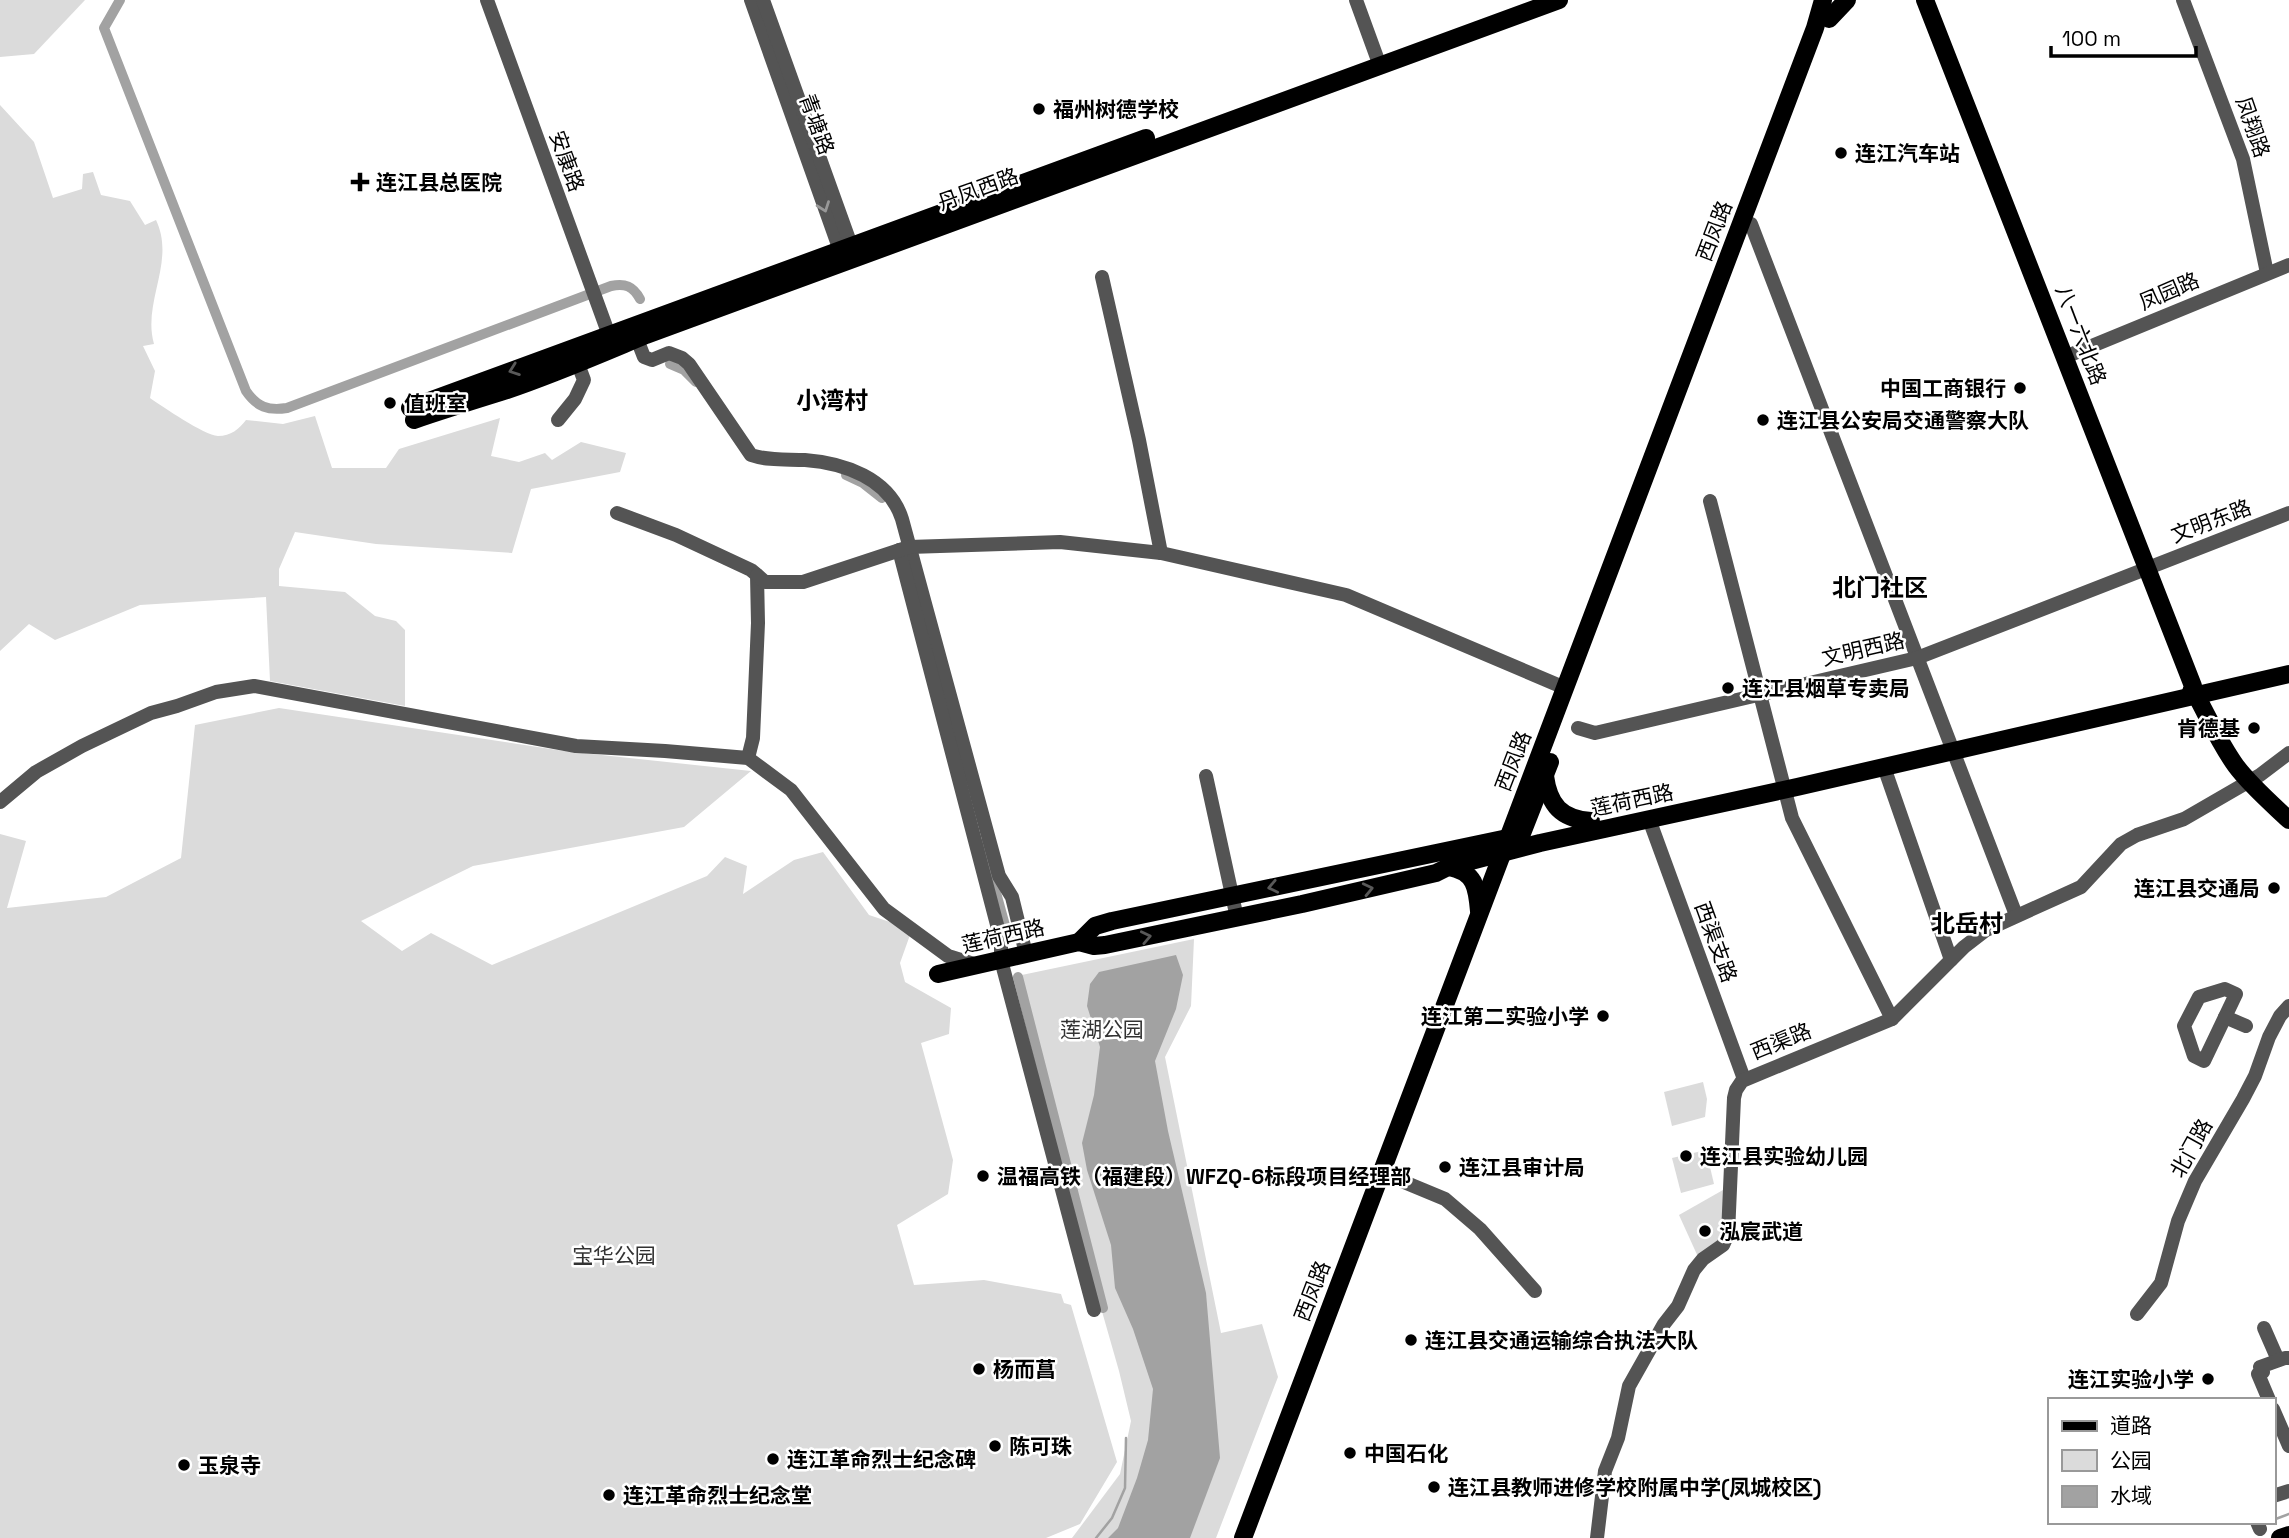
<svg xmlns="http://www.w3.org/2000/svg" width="2289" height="1538" viewBox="0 0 2289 1538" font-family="'Space Grotesk','Noto Sans SC',sans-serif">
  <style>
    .green { fill: #dbdbdb }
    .water { fill: #a2a2a2 }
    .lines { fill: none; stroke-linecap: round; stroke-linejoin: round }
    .stream { stroke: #a2a2a2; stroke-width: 2.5 }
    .canal { stroke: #a2a2a2; stroke-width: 10 }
    .minor { stroke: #545454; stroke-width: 14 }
    .major { stroke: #000; stroke-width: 18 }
    .oneway { stroke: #989898 }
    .oneway2 { stroke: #595959 }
    .poi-dot { fill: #000; stroke: #fff; stroke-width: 2.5 }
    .labels { text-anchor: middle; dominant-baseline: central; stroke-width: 5; stroke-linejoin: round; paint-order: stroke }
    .poi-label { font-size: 21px; font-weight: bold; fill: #000; stroke: #fff; text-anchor: start }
    .street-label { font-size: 21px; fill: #000; stroke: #fff }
    .park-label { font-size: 21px; fill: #323232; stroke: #fff }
    .quarter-label { font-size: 24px; font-weight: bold; fill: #000; stroke: #fff }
  </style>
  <rect width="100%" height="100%" fill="#fff"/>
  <g class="green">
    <polygon points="0,0 85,0 34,54 0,57"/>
    <path d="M0,105l34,37 19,56 29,-9 1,-15 10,-2 8,23 29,6 15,24 11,-5c20,42 -14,82 -2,124l-11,2 12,25 -5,27c13,9 54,37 68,38 13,0 21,-7 28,-16l37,4 32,-8 17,52h54l13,-19 101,-31 -9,38 28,6 26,-9 7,7 29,-18 45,11 -6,19 -89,17 -19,64 -136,-9 -81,-12 -16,37v17l66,6 30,24 21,5 9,9v76l-135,-25 -4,-84 -126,8 -85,35 -26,-16 -29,27z"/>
    <polygon points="279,708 564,751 751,771 684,827 473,866 361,921 402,951 431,933 492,965 707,876 725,857 747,866 743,894 794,860 823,852 869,915 896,924 910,935 900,963 905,982 951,1008 949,1034 921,1043 953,1160 948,1194 897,1225 914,1285 984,1280 1061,1294 1064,1303 1071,1305 1117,1462 1080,1524 1046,1538 0,1538 0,834 26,841 7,908 106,897 181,858 195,725"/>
    <polygon points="1194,939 1191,1006 1165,1057 1221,1333 1262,1324 1278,1377 1216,1538 1072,1538 1120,1474 1131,1421 1119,1371 1091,1273 1017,976"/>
    <polygon points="1703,1082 1707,1099 1705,1117 1672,1126 1664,1092"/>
    <polygon points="1706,1150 1714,1184 1681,1193 1672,1158"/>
    <polygon points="1723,1190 1724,1234 1699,1259 1679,1215"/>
  </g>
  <polygon class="water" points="1176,955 1183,975 1176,1009 1155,1061 1168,1131 1206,1293 1220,1458 1190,1538 1108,1538 1118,1528 1137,1478 1148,1440 1153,1389 1133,1329 1115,1288 1111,1245 1087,1170 1082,1143 1094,1095 1100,1047 1087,1006 1090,984 1099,972"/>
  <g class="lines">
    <g class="stream">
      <polyline points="2273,1520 2289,1514"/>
      <polyline points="1096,1538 1112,1518 1125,1488 1126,1438"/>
    </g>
    <g class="canal">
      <path d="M120,0l-16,28 142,363c11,16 22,20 41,17l324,-122c14,-3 22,0 29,13"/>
      <polyline points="670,364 684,370 696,382"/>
      <polyline points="846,475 863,483 882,498"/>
      <polyline points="983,845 1009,940"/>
      <polyline points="1018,977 1103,1308"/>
    </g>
    <g class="minor">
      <polyline points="487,0 609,335"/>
      <polyline points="751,0 843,259"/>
      <polyline points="763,0 855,256"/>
      <polyline points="1356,0 1380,66"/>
      <polyline points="2183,0 2243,159 2267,273"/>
      <polyline points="1751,224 2016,915"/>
      <polyline points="1102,277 1139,440 1161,553"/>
      <path d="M637,339l7,18 8,3 17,-7 13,5 7,6 62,91c17,6 37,4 54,5 39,3 84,18 97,59l97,357 13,21 14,57"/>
      <polyline points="2065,357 2289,265"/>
      <polyline points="558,420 575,399 584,380 578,364"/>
      <polyline points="1710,501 1792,818 1892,1019"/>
      <polyline points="617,513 676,535 751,570 757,575 758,623 753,738 748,758"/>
      <polyline points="899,550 1001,940 1001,960 1094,1310"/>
      <polyline points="757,575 765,582 803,582 909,547 1060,542 1161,553 1346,595 1565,688"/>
      <polyline points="1578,728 1595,733 1917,658 2289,513"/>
      <polyline points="1884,767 1951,960"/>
      <polyline points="1206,776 1237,918"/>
      <polyline points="0,802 36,772 82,746 151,713 177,706 216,692 254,686 576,746 665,751 748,758 791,790 884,909 948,956 977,965"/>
      <polyline points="1649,819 1744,1079"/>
      <polygon points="2225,989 2236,994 2204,1061 2194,1056 2184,1026 2199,997"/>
      <polyline points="2225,1017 2246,1026"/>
      <polyline points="1392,1177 1445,1199 1480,1229 1535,1291"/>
      <polyline points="2137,1314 2161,1283 2178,1221 2195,1181 2243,1099 2255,1076 2269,1037 2280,1016 2289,1006"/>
      <polyline points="2264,1328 2278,1360"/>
      <polyline points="2269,1400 2258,1374 2263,1372 2260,1367 2285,1358 2289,1358"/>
      <polyline points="2273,1409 2289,1446"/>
      <polyline points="2273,1496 2289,1491"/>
      <polyline points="2257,1522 2260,1529"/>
      <polyline points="1597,1538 1605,1471 1618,1438 1629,1386 1664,1324 1678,1306 1694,1270 1703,1259 1723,1245 1728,1234 1734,1098 1736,1090 1742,1081 1892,1019 1964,947 1986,930 2081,887 2121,844 2137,835 2184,819 2260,775 2289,753"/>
    </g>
    <g class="major">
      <path d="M1925,0l268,686 -2,6 5,3c13,24 24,49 40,71 15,20 35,37 53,54"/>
      <polyline points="1829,19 1847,0"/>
      <polyline points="410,408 1146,138"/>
      <path d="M414,420c29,-10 58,-19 87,-28 49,-16 97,-37 145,-57l913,-335"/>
      <path d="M1545,776c4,29 16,43 46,45"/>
      <polyline points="1519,841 1550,762"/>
      <path d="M1449,867c26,5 28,20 30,44"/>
      <polyline points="1079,942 1095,926 1112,921 1517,836"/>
      <polyline points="938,974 1079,942 1094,946 1105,945 1302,904 1436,873 1448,867 1540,843 1797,787 2289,674"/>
      <polyline points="1243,1538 1815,28 1823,0"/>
      <polyline points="2280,1538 2289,1535"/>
    </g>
  </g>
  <defs><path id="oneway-chevron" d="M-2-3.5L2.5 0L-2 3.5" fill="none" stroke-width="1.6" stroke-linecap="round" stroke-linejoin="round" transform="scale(1.75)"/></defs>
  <use class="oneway" href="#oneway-chevron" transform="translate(824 207) rotate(70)"/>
  <g class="oneway2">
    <use href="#oneway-chevron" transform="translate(514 370) rotate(160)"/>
    <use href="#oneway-chevron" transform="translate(1273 887) rotate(168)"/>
    <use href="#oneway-chevron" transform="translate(1368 889) rotate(-13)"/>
    <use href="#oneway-chevron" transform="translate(1146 937) rotate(-12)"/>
  </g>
  <g class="poi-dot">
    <circle cx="1039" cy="109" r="7"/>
    <circle cx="1841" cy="153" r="7"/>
    <path d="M356.5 171.5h7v7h7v7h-7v7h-7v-7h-7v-7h7z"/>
    <circle cx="2020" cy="388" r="7"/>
    <circle cx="390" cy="403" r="7"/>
    <circle cx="1763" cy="420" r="7"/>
    <circle cx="1728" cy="688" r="7"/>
    <circle cx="2254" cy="728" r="7"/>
    <circle cx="2274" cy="888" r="7"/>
    <circle cx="1603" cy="1016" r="7"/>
    <circle cx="1686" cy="1156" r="7"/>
    <circle cx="1445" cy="1167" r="7"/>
    <circle cx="983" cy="1176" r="7"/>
    <circle cx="1705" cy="1231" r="7"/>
    <circle cx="1411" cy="1340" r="7"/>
    <circle cx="979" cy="1369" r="7"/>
    <circle cx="2208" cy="1379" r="7"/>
    <circle cx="995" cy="1446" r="7"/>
    <circle cx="1350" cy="1453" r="7"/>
    <circle cx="773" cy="1459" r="7"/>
    <circle cx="184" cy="1465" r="7"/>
    <circle cx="1434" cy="1487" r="7"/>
    <circle cx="609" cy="1495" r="7"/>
  </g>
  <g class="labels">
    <g class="poi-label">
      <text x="1053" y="109">福州树德学校</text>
      <text x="1855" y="153">连江汽车站</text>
      <text x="376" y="182">连江县总医院</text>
      <text x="2006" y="388" text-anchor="end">中国工商银行</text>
      <text x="404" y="403">值班室</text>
      <text x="1777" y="420">连江县公安局交通警察大队</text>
      <text x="1742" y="688">连江县烟草专卖局</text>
      <text x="2240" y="728" text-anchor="end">肯德基</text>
      <text x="2260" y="888" text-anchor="end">连江县交通局</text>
      <text x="1589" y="1016" text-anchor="end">连江第二实验小学</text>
      <text x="1700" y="1156">连江县实验幼儿园</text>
      <text x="1459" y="1167">连江县审计局</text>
      <text x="997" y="1176">温福高铁（福建段）WFZQ-6标段项目经理部</text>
      <text x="1719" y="1231">泓宸武道</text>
      <text x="1425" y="1340">连江县交通运输综合执法大队</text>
      <text x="993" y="1369">杨而菖</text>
      <text x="2194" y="1379" text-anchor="end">连江实验小学</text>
      <text x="1009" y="1446">陈可珠</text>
      <text x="1364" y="1453">中国石化</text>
      <text x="787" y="1459">连江革命烈士纪念碑</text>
      <text x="198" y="1465">玉泉寺</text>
      <text x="1448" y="1487">连江县教师进修学校附属中学(凤城校区)</text>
      <text x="623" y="1495">连江革命烈士纪念堂</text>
    </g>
    <g class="street-label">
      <text transform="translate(817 124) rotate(70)">青塘路</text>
      <text transform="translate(2253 127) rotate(71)">凤翔路</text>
      <text transform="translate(567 161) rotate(70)">安康路</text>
      <text transform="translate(978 189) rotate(-20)">丹凤西路</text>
      <text transform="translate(1714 231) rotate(-69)">西凤路</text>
      <text transform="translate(2169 291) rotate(-23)">凤园路</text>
      <text transform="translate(2081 335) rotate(69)">八一六北路</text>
      <text transform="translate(2211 521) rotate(-21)">文明东路</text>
      <text transform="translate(1863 649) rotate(-13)">文明西路</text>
      <text transform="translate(1513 761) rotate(-69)">西凤路</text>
      <text transform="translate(1632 800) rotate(-12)">莲荷西路</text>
      <text transform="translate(1003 936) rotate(-13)">莲荷西路</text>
      <text transform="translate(1716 942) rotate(70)">西渠支路</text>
      <text transform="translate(1781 1041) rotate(-22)">西渠路</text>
      <text transform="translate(2191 1148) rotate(-61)">北门路</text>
      <text transform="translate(1312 1291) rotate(-69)">西凤路</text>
    </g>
    <g class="park-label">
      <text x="1102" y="1029">莲湖公园</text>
      <text x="614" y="1255">宝华公园</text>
    </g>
    <g class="quarter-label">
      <text x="832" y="400">小湾村</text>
      <text x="1880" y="587">北门社区</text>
      <text x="1967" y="923">北岳村</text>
    </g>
  </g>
  <rect x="2048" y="1398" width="228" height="126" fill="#ffffff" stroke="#999999" stroke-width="2"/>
  <rect x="2062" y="1421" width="35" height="10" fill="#000000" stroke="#999999" stroke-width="2"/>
  <text x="2110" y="1433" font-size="21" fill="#000000">道路</text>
  <rect x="2062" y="1450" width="35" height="21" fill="#dbdbdb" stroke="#999999" stroke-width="2"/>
  <text x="2110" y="1468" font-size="21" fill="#000000">公园</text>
  <rect x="2062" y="1486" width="35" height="21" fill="#a2a2a2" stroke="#999999" stroke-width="2"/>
  <text x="2110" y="1503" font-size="21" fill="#000000">水域</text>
  <path d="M2051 46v10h145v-10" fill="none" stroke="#000000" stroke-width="3.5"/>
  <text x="2062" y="46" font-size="21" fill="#000000" stroke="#ffffff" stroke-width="5" paint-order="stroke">100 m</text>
</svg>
